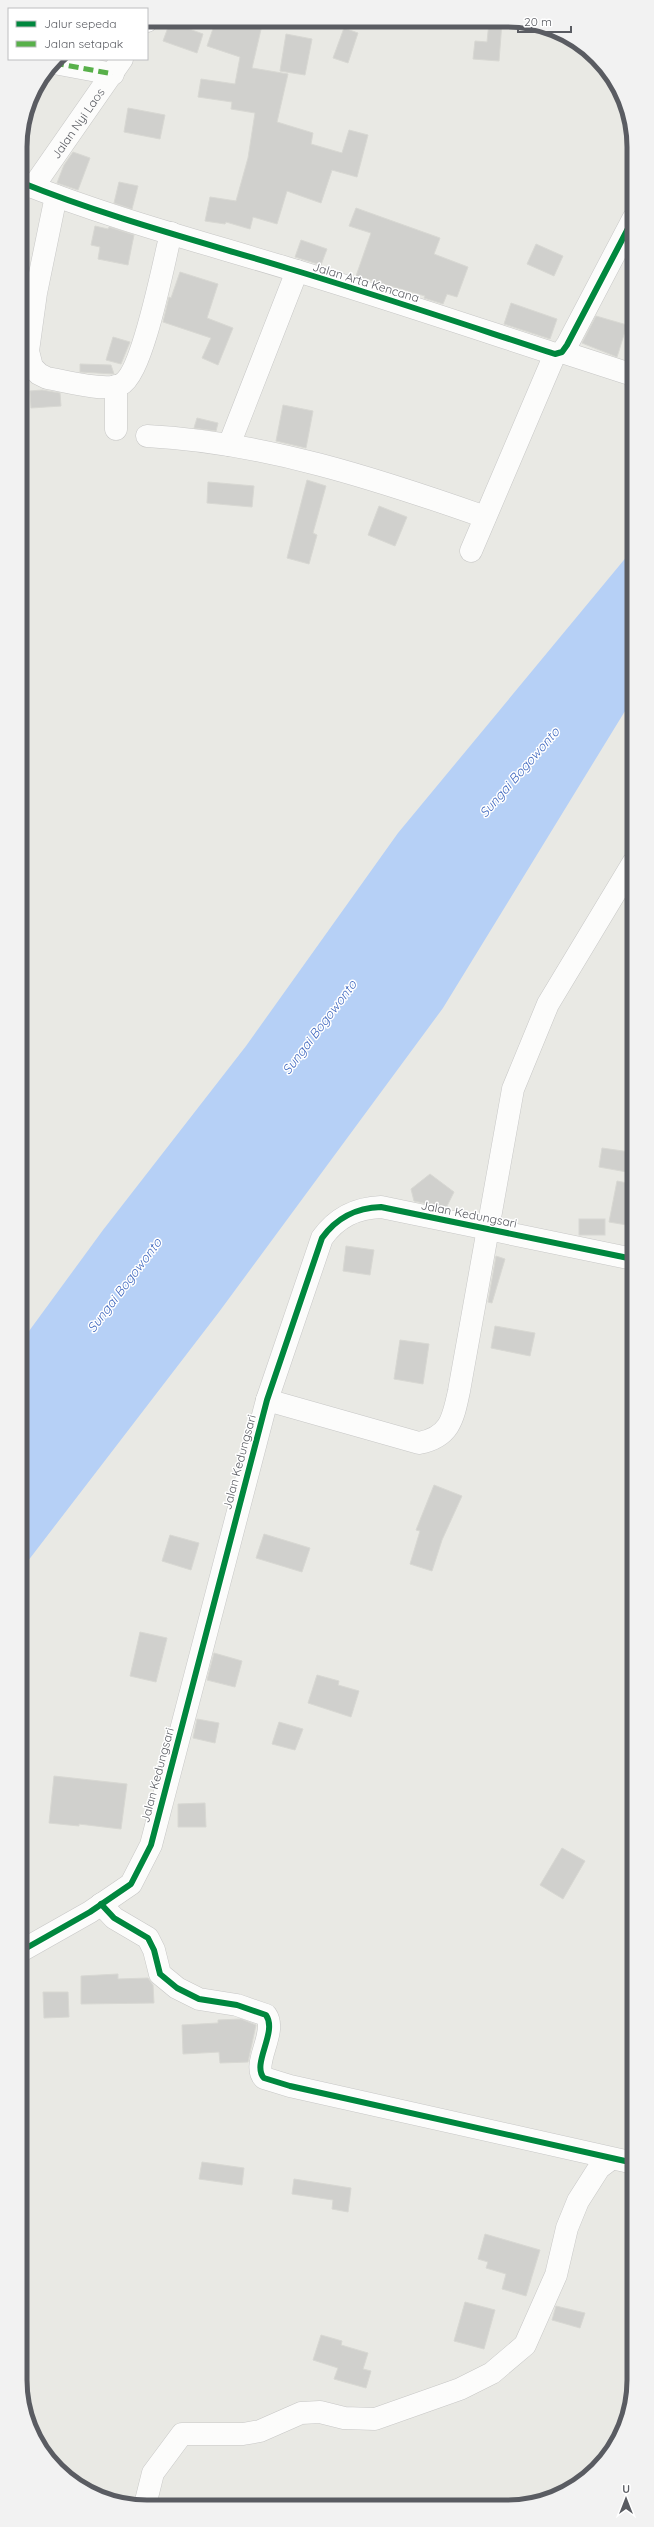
<svg xmlns="http://www.w3.org/2000/svg" width="654" height="2527" viewBox="0 0 654 2527" font-family="Quicksand,sans-serif">
  <style>
    .water { fill: #b6d0f6 }
    .building { fill: #d0d0cd; stroke: #d8d8d3 }
    .lines { fill: none; stroke-linecap: round; stroke-linejoin: round }
    .minor-casing { stroke: #c7c7c6; stroke-width: 23 }
    .minor { stroke: #fcfcfb; stroke-width: 22 }
    .quiet { stroke: #58b04a; stroke-width: 5; stroke-dasharray: 10 5; stroke-linecap: butt }
    .cycleway-casing { stroke: #fff; stroke-width: 8 }
    .cycleway { stroke: #00873e; stroke-width: 6 }
    .labels { text-anchor: middle; dominant-baseline: central; stroke-width: 3; stroke-linejoin: round; paint-order: stroke }
    .street-label { font-size: 12px; fill: #5a5c62; stroke: #fff }
    .water-label { font-size: 13px; font-style: italic; fill: #436bc0; stroke: #fff }
    .rim { fill: none; stroke: #5a5c62; stroke-width: 5 }
  </style>
  <rect width="100%" height="100%" fill="#e9e9e4"/>
  <polygon class="water" points="633,549 633,698 443,1008 219,1312 21,1570 21,1342 103,1230 246,1046 398,833"/>
  <g class="building">
    <polygon points="216,20 240,26 241,21 263,21 252,68 288,74 277,122 313,133 311,144 342,153 349,130 368,135 357,177 332,170 321,203 287,191 277,224 253,217 250,229 226,222 225,224 205,221 210,197 236,201 248,158 255,113 231,109 232,102 198,97 201,79 235,84 240,57 207,46"/>
    <polygon points="170,22 203,34 197,53 163,41"/>
    <polygon points="489,22 502,22 499,61 473,59 475,41 487,42"/>
    <polygon points="344,28 358,33 348,63 333,58"/>
    <polygon points="286,34 312,39 305,75 280,71"/>
    <polygon points="128,108 165,115 160,139 124,132"/>
    <polygon points="73,152 90,158 78,190 57,183 64,165"/>
    <polygon points="119,182 138,186 132,209 114,203"/>
    <polygon points="356,208 440,238 434,254 468,267 457,297 447,294 443,304 424,298 425,296 356,276 371,233 349,226"/>
    <polygon points="95,226 108,229 109,227 134,235 128,265 98,259 100,247 91,245"/>
    <polygon points="301,240 327,249 321,265 295,257"/>
    <polygon points="536,244 563,256 554,276 527,264"/>
    <polygon points="180,272 218,284 207,318 233,328 218,365 202,358 211,338 163,322 169,297 171,298"/>
    <polygon points="511,303 557,319 550,339 504,324"/>
    <polygon points="596,316 627,325 617,357 582,343"/>
    <polygon points="113,337 130,342 121,364 106,360"/>
    <polygon points="80,364 111,365 114,374 80,372"/>
    <polygon points="42,390 60,393 61,406 31,408 30,391"/>
    <polygon points="283,405 313,411 306,448 276,441"/>
    <polygon points="197,418 218,423 216,431 194,428"/>
    <polygon points="307,480 326,486 313,533 317,535 309,564 287,558"/>
    <polygon points="208,482 254,486 252,507 207,503"/>
    <polygon points="379,506 407,517 395,546 368,535"/>
    <polygon points="602,1148 630,1152 627,1172 599,1167"/>
    <polygon points="430,1174 454,1192 446,1208 414,1201 411,1189"/>
    <polygon points="617,1181 633,1184 633,1226 609,1222"/>
    <rect x="579" y="1219" width="26" height="16"/>
    <polygon points="346,1246 374,1250 370,1275 343,1271"/>
    <polygon points="496,1256 505,1259 492,1303 488,1302"/>
    <polygon points="495,1326 535,1333 530,1356 491,1348"/>
    <polygon points="400,1340 429,1344 423,1384 394,1379"/>
    <polygon points="434,1485 462,1496 442,1540 432,1571 410,1564 420,1531 416,1530"/>
    <polygon points="264,1534 310,1548 302,1572 256,1558"/>
    <polygon points="170,1535 199,1543 191,1570 162,1561"/>
    <polygon points="140,1632 167,1638 156,1682 130,1676"/>
    <polygon points="214,1653 242,1661 235,1687 207,1680"/>
    <polygon points="317,1675 339,1681 338,1685 359,1691 351,1717 308,1703"/>
    <polygon points="197,1719 219,1723 215,1743 193,1738"/>
    <polygon points="279,1722 303,1729 295,1750 272,1744"/>
    <polygon points="54,1776 127,1784 121,1829 79,1824 79,1826 49,1823"/>
    <polygon points="205,1803 206,1827 178,1827 178,1804"/>
    <polygon points="562,1848 585,1861 563,1899 540,1885"/>
    <polygon points="118,1974 118,1979 148,1978 153,1985 154,2003 81,2004 81,1976"/>
    <polygon points="43,1992 68,1992 69,2017 44,2018"/>
    <polygon points="241,2019 256,2025 248,2062 220,2063 219,2052 183,2054 182,2025 218,2023 218,2020"/>
    <polygon points="202,2162 244,2168 242,2185 199,2179"/>
    <polygon points="294,2179 351,2188 348,2212 332,2209 333,2200 292,2194"/>
    <polygon points="485,2234 540,2250 526,2296 502,2289 506,2274 486,2268 488,2262 478,2259"/>
    <polygon points="465,2302 495,2310 484,2349 454,2341"/>
    <polygon points="556,2306 585,2313 580,2328 552,2320"/>
    <polygon points="321,2335 342,2341 341,2345 368,2353 363,2369 371,2371 366,2388 334,2379 338,2368 313,2360"/>
  </g>
  <g class="lines">
    <defs>
      <g id="minor">
        <polyline points="147,21 148,20"/>
        <polyline points="54,63 113,74"/>
        <path d="M20,182c87,35 178,59 267,86 90,27 179,57 268,86l7,-2 5,-7 66,-126"/>
        <path id="s1" d="M33,187l89,-128"/>
        <path d="M56,196l-20,97 -8,58 4,16 7,7 8,4c18,3 57,14 73,7 23,-10 44,-125 51,-152"/>
        <polyline points="562,352 633,375"/>
        <polyline points="116,386 116,429"/>
        <path d="M147,436c116,6 230,43 338,81"/>
        <polyline points="229,445 297,271"/>
        <polyline points="471,551 555,354"/>
        <path d="M267,1400l152,43c31,-6 34,-24 40,-52l54,-302 35,-85 85,-141"/>
        <path d="M101,1904l13,14 34,20 6,12 6,24 17,14 22,11 38,6 29,10c12,17 -15,49 -2,63l26,8 344,77"/>
        <path d="M21,1951l69,-39 41,-28 20,-39 116,-445 55,-162c15,-21 34,-30 59,-31l252,52"/>
        <polyline points="145,2505 153,2473 182,2434 243,2434 260,2431 301,2413 320,2412 344,2418 375,2419 460,2389 492,2373 525,2345 556,2275 567,2228 578,2201 599,2168 611,2159"/>
      </g>
    </defs>
    <use href="#minor" class="minor-casing"/>
    <use href="#minor" class="minor"/>
    <polyline class="quiet" points="54,63 113,74"/>
    <defs>
      <g id="cycleway">
        <path d="M20,182c87,35 178,59 267,86 90,27 179,57 268,86l7,-2 5,-7 66,-126"/>
        <path d="M101,1904l13,14 34,20 6,12 6,24 17,14 22,11 38,6 29,10c12,17 -15,49 -2,63l26,8 344,77"/>
        <path d="M21,1951l69,-39 41,-28 20,-39 116,-445 55,-162c15,-21 34,-30 59,-31l252,52"/>
      </g>
    </defs>
    <use href="#cycleway" class="cycleway-casing"/>
    <use href="#cycleway" class="cycleway"/>
  </g>
  <g class="labels">
    <g class="street-label">
      <text stroke="none"><textPath href="#s1" startOffset="78">Jalan Nyi Laos</textPath></text>
      <text transform="translate(366 282) rotate(17)">Jalan Arta Kencana</text>
      <text transform="translate(469 1214) rotate(11)">Jalan Kedungsari</text>
      <text transform="translate(239 1462) rotate(-75)">Jalan Kedungsari</text>
      <text transform="translate(157 1775) rotate(-75)">Jalan Kedungsari</text>
    </g>
    <g class="water-label">
      <text transform="translate(519 772) rotate(-49)">Sungai Bogowonto</text>
      <text transform="translate(319 1027) rotate(-53)">Sungai Bogowonto</text>
      <text transform="translate(124 1285) rotate(-53)">Sungai Bogowonto</text>
    </g>
  </g>
  <path d="M0 0H654V2527H0ZM147 27H507A120 120 0 0 1 627 147V2380A120 120 0 0 1 507 2500H147A120 120 0 0 1 27 2380V147A120 120 0 0 1 147 27Z" fill="#f2f2f2" fill-rule="evenodd"/>
  <path class="rim" d="M147 27H507A120 120 0 0 1 627 147V2380A120 120 0 0 1 507 2500H147A120 120 0 0 1 27 2380V147A120 120 0 0 1 147 27Z"/>
  <rect x="8" y="8" width="140" height="52" fill="#ffffff" stroke="#bdbec0"/>
  <rect x="16" y="21" width="20" height="6" fill="#00873e" stroke="#bdbec0"/>
  <text x="44" y="28" font-size="12" fill="#5a5c62">Jalur sepeda</text>
  <rect x="16" y="41" width="20" height="6" fill="#58b04a" stroke="#bdbec0"/>
  <text x="44" y="48" font-size="12" fill="#5a5c62">Jalan setapak</text>
  <g transform="translate(626 2499)" stroke="#ffffff" stroke-width="3" paint-order="stroke">
  <path d="M0-3L7 15L0 10L-7 15Z" fill="#5a5c62"/>
  <text y="-6" font-size="11" font-weight="bold" text-anchor="middle" fill="#5a5c62">U</text>
  </g>
  <path d="M518 26v6h53v-6" fill="none" stroke="#5a5c62" stroke-width="2"/>
  <text x="524" y="26" font-size="12" fill="#5a5c62" stroke="#ffffff" stroke-width="3" paint-order="stroke">20 m</text>
</svg>
